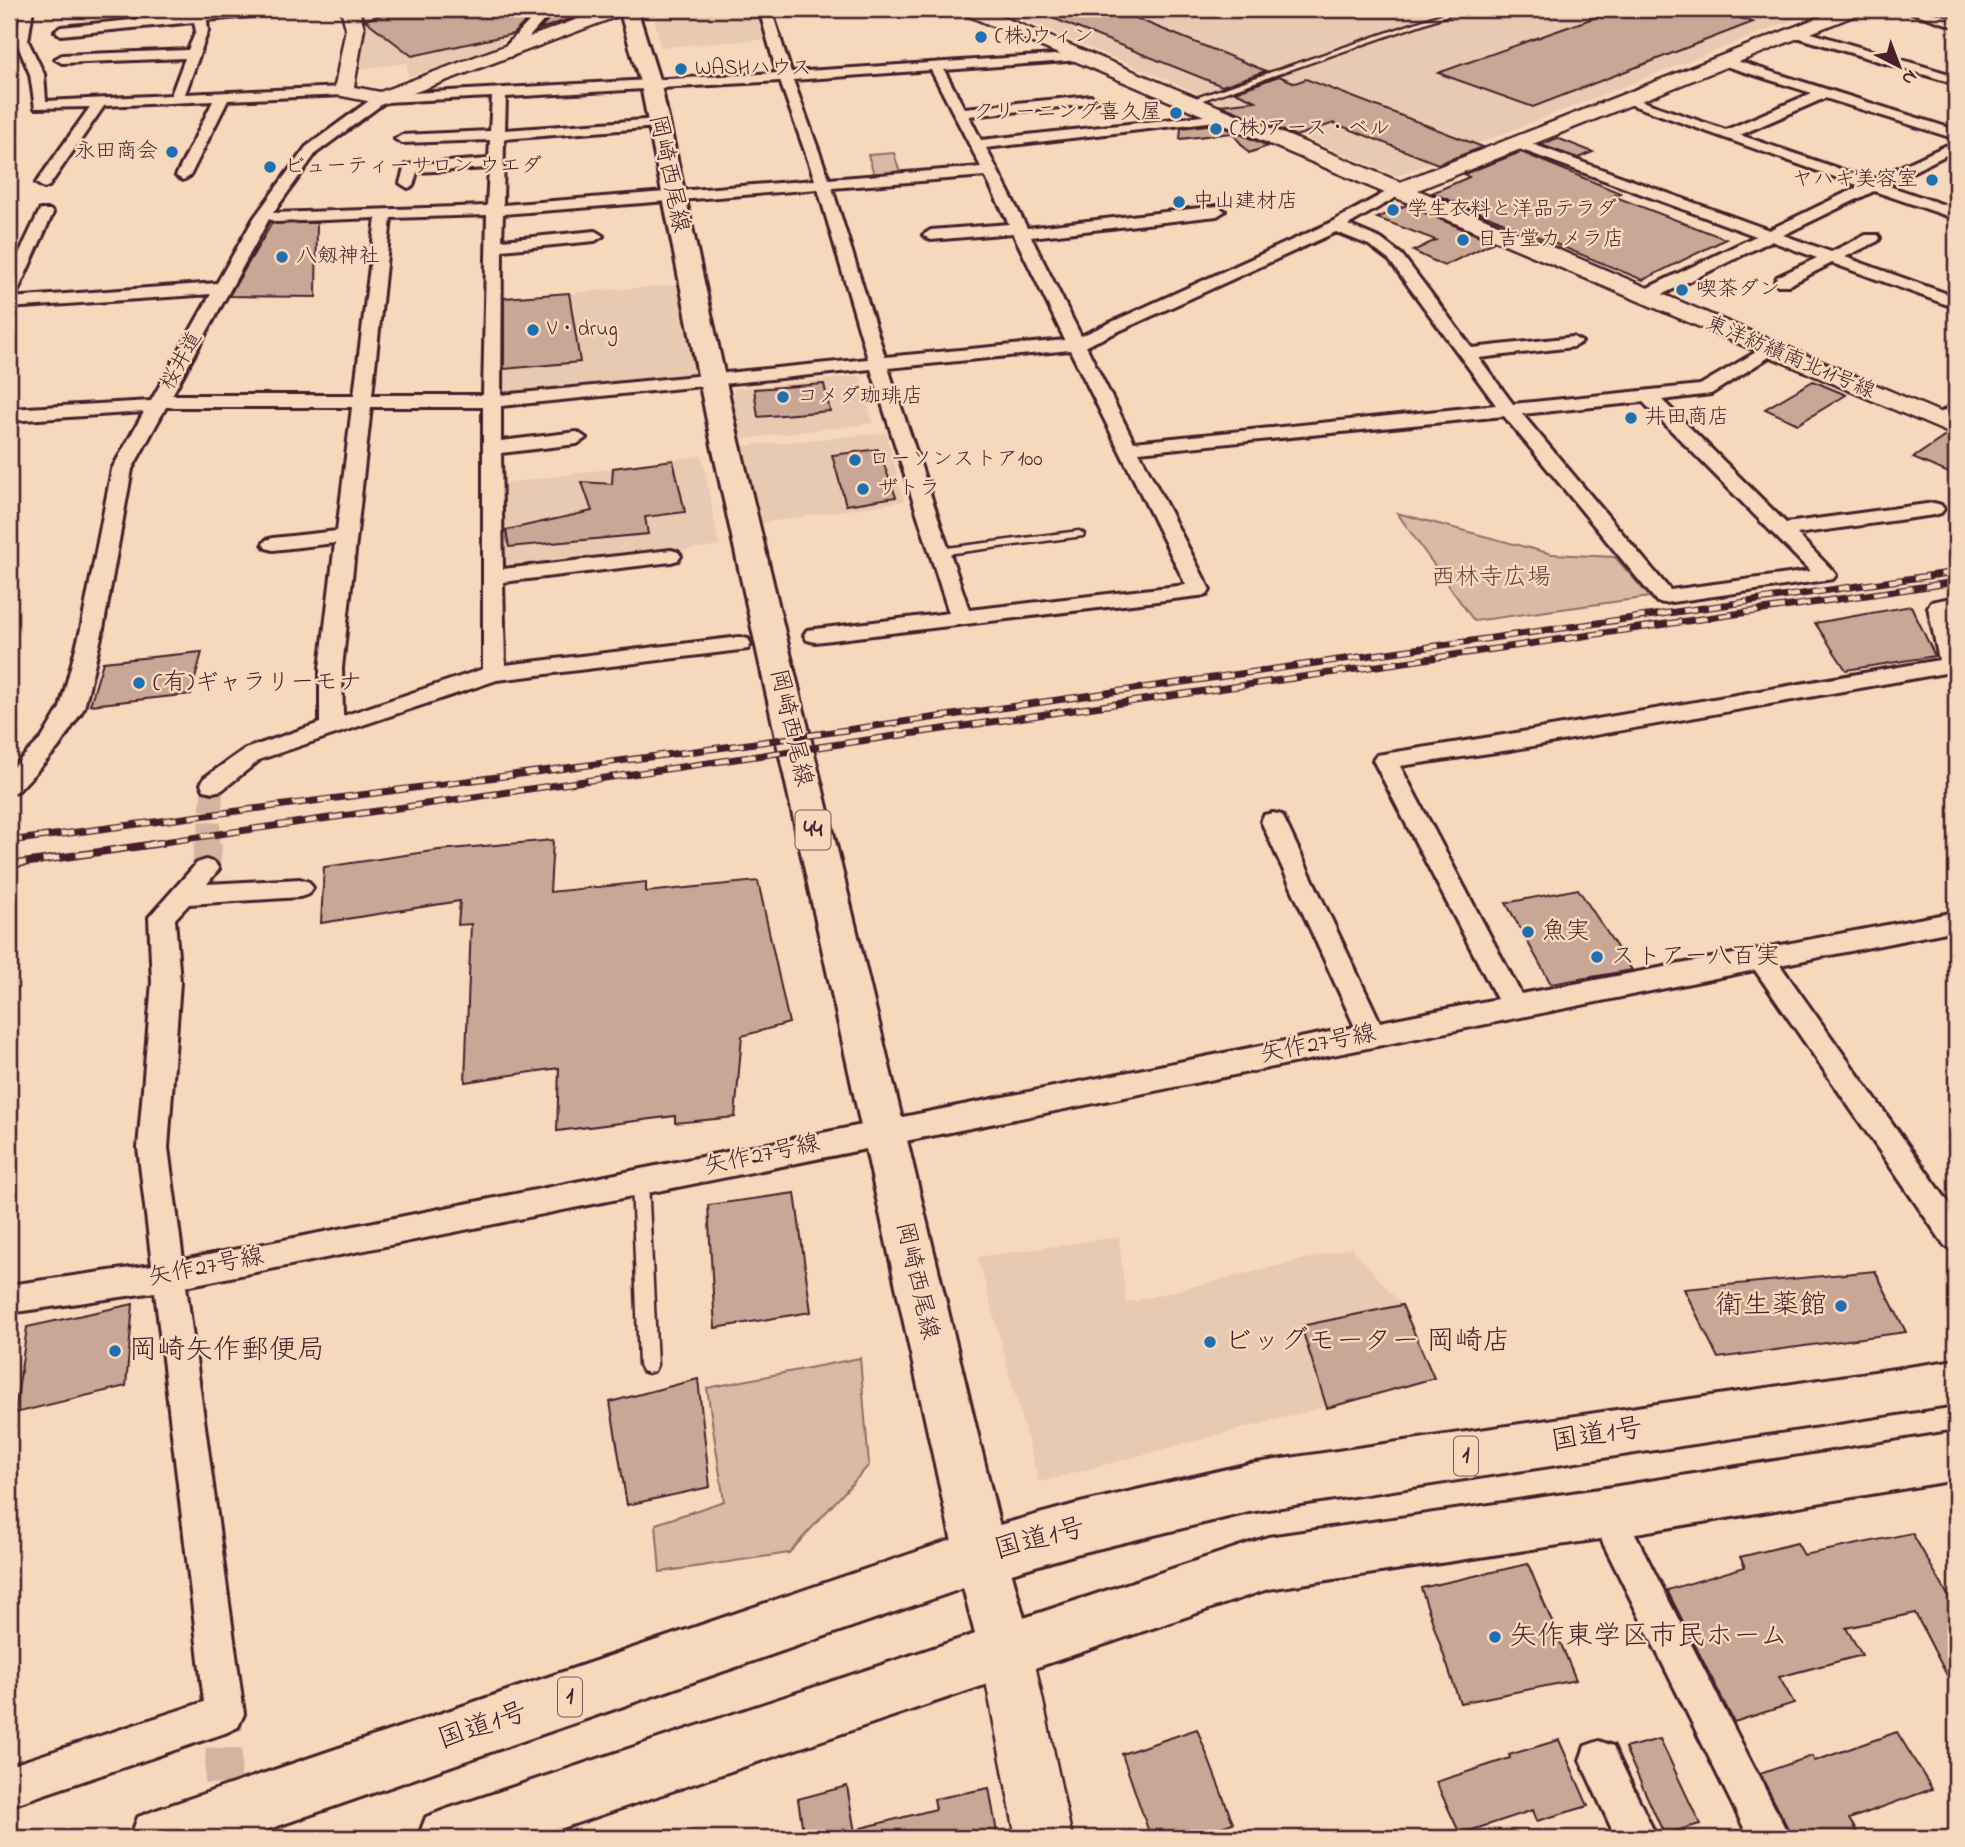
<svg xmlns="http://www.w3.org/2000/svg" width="1965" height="1847" viewBox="0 0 1965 1847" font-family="'Indie Flower','Klee One',sans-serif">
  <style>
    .built { fill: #e8c9b1 }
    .green { fill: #dabaa4; stroke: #926c68; stroke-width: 2 }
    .building { fill: #c9a796; stroke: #4a1f2b; stroke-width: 2 }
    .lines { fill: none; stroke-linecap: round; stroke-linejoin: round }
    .street-tunnel-far2 { stroke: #d4b39f; stroke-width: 22; stroke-dasharray: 22 11; stroke-linecap: butt }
    .street-tunnel-far1 { stroke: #d4b39f; stroke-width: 28; stroke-dasharray: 28 14; stroke-linecap: butt }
    .street-tunnel { stroke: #d4b39f; stroke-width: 36; stroke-dasharray: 36 18; stroke-linecap: butt }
    .lane-casing { stroke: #4a1f2b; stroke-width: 5 }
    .street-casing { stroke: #4a1f2b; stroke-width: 6 }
    .secondary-casing { stroke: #4a1f2b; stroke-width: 5 }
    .primary-casing { stroke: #4a1f2b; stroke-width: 6 }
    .highway-casing { stroke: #4a1f2b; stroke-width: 6 }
    .lane { fill: #f6d8bc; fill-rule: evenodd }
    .street { fill: #f6d8bc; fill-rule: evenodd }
    .secondary { fill: #f6d8bc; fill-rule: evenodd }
    .primary { fill: #f6d8bc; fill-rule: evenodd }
    .highway { fill: #f6d8bc; fill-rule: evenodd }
    .rail-far1-casing { stroke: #4a1f2b; stroke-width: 7 }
    .rail-casing { stroke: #4a1f2b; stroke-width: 8 }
    .rail-far1 { stroke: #f6d8bc; stroke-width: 4.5; stroke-dasharray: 13; stroke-linecap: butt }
    .rail { stroke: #f6d8bc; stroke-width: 5; stroke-dasharray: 17; stroke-linecap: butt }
    .poi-dot { fill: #1f6fb2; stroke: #f6d8bc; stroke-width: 2.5 }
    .labels { text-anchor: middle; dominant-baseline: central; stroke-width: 5; stroke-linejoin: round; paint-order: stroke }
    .far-poi-label { font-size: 21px; fill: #4a1f2b; stroke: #f6d8bc; text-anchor: start }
    .far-street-label { font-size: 21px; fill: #4a1f2b; stroke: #f6d8bc }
    .shield { fill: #f6d8bc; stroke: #7e5656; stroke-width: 2 }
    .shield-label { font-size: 23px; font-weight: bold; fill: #4a1f2b }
    .street-label { font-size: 24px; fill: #4a1f2b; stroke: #f6d8bc }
    .park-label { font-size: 24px; fill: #673e43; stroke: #f6d8bc }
    .poi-label { font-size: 24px; fill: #4a1f2b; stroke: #f6d8bc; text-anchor: start }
    .near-poi-label { font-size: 28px; fill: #4a1f2b; stroke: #f6d8bc; text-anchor: start }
    .near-street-label { font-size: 28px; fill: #4a1f2b; stroke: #f6d8bc }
  </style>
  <rect width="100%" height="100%" fill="#f6d8bc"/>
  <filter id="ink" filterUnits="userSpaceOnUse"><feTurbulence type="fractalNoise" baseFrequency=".0143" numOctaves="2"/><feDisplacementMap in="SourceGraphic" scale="14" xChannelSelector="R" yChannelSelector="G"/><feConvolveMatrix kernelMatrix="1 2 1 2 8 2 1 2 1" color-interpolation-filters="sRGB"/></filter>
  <g filter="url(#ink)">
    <g class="built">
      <polygon points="363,9 533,9 494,50 408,77 407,63 348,70"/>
      <polygon points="664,9 760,9 770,39 661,47 655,21"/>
      <polygon points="998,9 1821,9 1396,176"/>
      <polygon points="691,284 712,380 491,401 492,299"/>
      <polygon points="860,376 873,423 725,441 734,389"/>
      <polygon points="886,433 904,501 755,524 742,446"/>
      <polygon points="702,456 719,546 492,571 492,485"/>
      <polygon points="1119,1237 1126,1303 1351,1248 1402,1305 1434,1378 1039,1482 978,1257"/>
    </g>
    <g class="green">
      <polygon points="894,153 901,176 875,177 868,155"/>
      <polygon points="1397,513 1552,554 1615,557 1650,597 1474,621"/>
      <polygon points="860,1358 869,1465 789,1553 660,1572 656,1524 724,1501 707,1388"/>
    </g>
    <g class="building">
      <polygon points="400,9 538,9 513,34 412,56 365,20"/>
      <polygon points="557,9 574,9 575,17 540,29"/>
      <polygon points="1030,9 1113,9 1266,71 1222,86"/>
      <polygon points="1619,9 1712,9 1753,22 1533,107 1438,73"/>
      <polygon points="1279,76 1295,83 1306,79 1483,147 1438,164 1334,123 1296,136 1220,105 1256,101 1235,92"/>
      <polygon points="1216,124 1268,146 1249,153 1232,133 1180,139 1181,128"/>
      <polygon points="1557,138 1593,152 1578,158 1541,145"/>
      <polygon points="1521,152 1620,193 1613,196 1726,239 1643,280 1432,193 1469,177 1464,174"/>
      <polygon points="1406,205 1494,242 1444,266 1413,251 1436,240 1377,218"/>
      <polygon points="272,223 317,223 316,297 229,296"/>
      <polygon points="569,293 580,362 504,369 504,298"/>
      <polygon points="1813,381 1846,395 1798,424 1765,409"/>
      <polygon points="824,384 830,411 758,417 754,389"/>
      <polygon points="1947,435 1956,439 1956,476 1913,458"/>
      <polygon points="878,449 896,497 846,505 832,455"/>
      <polygon points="673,460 685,512 645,517 648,534 509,547 506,530 592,511 582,482 612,484 613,468"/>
      <polygon points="1911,606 1935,656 1846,670 1815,623"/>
      <polygon points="202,652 191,694 90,705 103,662"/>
      <polygon points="553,840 550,892 646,882 646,892 758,881 789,1023 742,1036 735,1117 675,1123 675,1116 557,1131 559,1068 465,1082 471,924 458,925 460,901 321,923 324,867 439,850"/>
      <polygon points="1578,889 1632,970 1551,984 1506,903"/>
      <polygon points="795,1193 811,1312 715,1328 708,1205"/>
      <polygon points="1875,1271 1906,1332 1718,1358 1684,1289"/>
      <polygon points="133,1304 126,1386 15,1413 27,1327"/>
      <polygon points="1402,1305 1434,1378 1327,1408 1301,1326"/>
      <polygon points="698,1379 710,1487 627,1505 610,1402"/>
      <polygon points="1912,1533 1956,1609 1956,1693 1915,1613 1846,1628 1862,1655 1779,1677 1794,1703 1734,1722 1667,1590 1745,1567 1740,1557 1797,1543 1804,1555"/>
      <polygon points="1528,1564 1576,1680 1460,1703 1421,1588"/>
      <polygon points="1197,1729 1233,1823 1188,1838 1151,1838 1122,1754"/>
      <polygon points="1897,1732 1932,1789 1849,1819 1857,1832 1838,1838 1793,1838 1760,1774 1812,1756 1815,1761"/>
      <polygon points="1660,1739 1700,1824 1664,1834 1625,1748"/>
      <polygon points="1559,1740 1588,1806 1537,1821 1533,1810 1460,1834 1436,1782 1510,1758 1509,1755"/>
      <polygon points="847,1786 856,1838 804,1838 798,1799"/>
      <polygon points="989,1788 998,1838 862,1838 861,1828 936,1809 934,1799"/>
    </g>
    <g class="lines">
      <polyline class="street-tunnel-far2" points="208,844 213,784"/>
      <polyline class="street-tunnel-far1" points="206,869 208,843"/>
      <polyline class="street-tunnel" points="221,1838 225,1714"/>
      <defs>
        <g id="lane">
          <polygon points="1456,9 1465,9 1194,103 1187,101"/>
          <polygon points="1079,531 1084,534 1083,536 939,555 933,552 939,549"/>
          <polygon points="640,1174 646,1176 648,1181 657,1365 654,1371 648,1373 642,1371 639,1365 632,1181 634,1176"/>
        </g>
        <g id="street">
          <polygon points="21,9 33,9 28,41 44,74 46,101 171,95 185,58 62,63 55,59 62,55 188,50 196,31 194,22 61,35 55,31 61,27 193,14 193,9 205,9 206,13 247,9 288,9 282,13 207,20 208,31 185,94 344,87 351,91 344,95 228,100 190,176 183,180 176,176 213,101 104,106 49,186 44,188 36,183 90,107 35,108 30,74 16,41"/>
          <polygon points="541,9 554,9 512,56 502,56 502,50"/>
          <path d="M759,9h12l20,63 295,-19 2,3 -7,4 -137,10 20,38 127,-12 7,4 -7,4 -122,12 12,24 249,-27 2,3 -7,4 -239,28 41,80 190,-22 8,5 -8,5 -186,21 50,99 249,-113 67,-37 8,5 -3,3 -54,31 33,14 21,16 70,93 101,-11 9,5 -9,5 -94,11 34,46 187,-19 68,-40 6,1 3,4 -3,4 -63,40 -49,6 124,123 148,-20 7,2 3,4 -3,4 -7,2 -137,19 36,37 3,4 -3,4 -168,24 -8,-1 -153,-186 -365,36 71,138 -3,5 -392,47 -8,-2 -3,-5 3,-5 142,-17 -78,-244 -370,37v35l76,-9 9,6 -9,6 -76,9 2,116 168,-19 7,2 3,4 -3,4 -7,2 -168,20 2,83 235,-28 8,2 3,5 -3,5 -251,31 -236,79 -39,31 -9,2 -9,-2 -3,-6 3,-6 41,-29 75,-26v-55l15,-125 -62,7 -7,-2 -3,-4 3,-4 7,-2 64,-7 15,-124h-186l-34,62 -29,160 -19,79 -26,40 -40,43 -9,2v-22l33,-33 18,-30 21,-79 31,-160 32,-57 -135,9v-12l142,-8 60,-107 -202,14v-33l31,-65h10l3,3 -36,80 -7,5 207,-15 37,-65 52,-71 71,-52 400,-22zM931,70l50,97 -152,12 -36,-99zM780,81l35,99 -312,25 1,-66 154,-12 7,-4 -7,-4 -153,11 1,-33zM492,97l-2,34 -88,4 -7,4 7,4 88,-3 -1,19 -84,6 -5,18 8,5 5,-2 4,-14 72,-4 -2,38 -214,7 43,-60 69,-51zM985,176l24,48 -78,6 -8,5 8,5 82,-7 52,107 -180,17 -53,-169zM818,189l50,170 -367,36 1,-145 93,-9 8,-5 -8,-5 -93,9 1,-26zM487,215l-4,180h-111l19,-177zM376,218l-22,177h-182l97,-176 7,3zM1336,232l33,13 21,16 106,144 -362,37 -48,-96zM1070,350l116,235 -217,25 -81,-242zM1643,402l167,169 -140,19 -148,-176zM371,407h112v262l-140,47 -1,-48z"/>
          <polygon points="1901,9 1920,9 1956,19 1956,27"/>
          <polygon points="1795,28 1956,76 1956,84 1790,35 1789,32"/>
          <polygon points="1724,57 1956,130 1956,139 1825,98 1740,135 1872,180 1956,141 1956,150 1886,185 1956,209 1956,219 1874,191 1783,235 1831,252 1866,235 1878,235 1880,238 1878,241 1845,257 1956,297 1956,308 1832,263 1789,285 1777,285 1775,281 1777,277 1817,258 1771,241 1651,300 1639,300 1637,296 1639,292 1756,236 1511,146 1509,143 1516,139 1521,140 1769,230 1860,186 1618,100 1620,97 1630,97 1726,130 1812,93 1719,64 1717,61"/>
          <polygon points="1956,403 1956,417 1945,424 1931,424 1929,420"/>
          <polygon points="1956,597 1956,609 1951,611 1956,637 1956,671 1510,750 1400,766 1521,994 1956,912 1956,930 1780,965 1956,1213 1956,1250 1945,1246 1755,970 186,1286 244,1714 238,1727 225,1733 9,1806 9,1766 204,1702 155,1292 9,1313 9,1285 152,1265 138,1148 152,982 149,917 197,863 206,860 215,863 219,869 207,884 300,879 309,882 313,888 309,894 300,897 189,904 175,919 180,982 168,1148 183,1260 1355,1027 1261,821 1264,815 1273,813 1282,815 1285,821 1380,1022 1497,999 1373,760 1377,755 1510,734 1939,660 1928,607 1931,602"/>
          <polygon points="1606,1496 1618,1501 1790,1838 1749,1838 1588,1513 1594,1501"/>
          <polygon points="1599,1741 1613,1746 1657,1838 1616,1838 1580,1760 1585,1746"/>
        </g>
        <g id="secondary">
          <polygon points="341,9 359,9 364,28 354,87 380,92 605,9 629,9 626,13 389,102 382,104 337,95 334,91 346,28"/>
          <polygon points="959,9 983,9 1400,182 1840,9 1864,9 1861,13 1418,190 1956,419 1956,436 962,13"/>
          <polygon points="1006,1624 1024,1632 1032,1650 1072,1838 1016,1838 980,1650 988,1632"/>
        </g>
        <polygon id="primary" points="619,9 637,9 661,86 739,441 1007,1556 1033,1650 1025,1669 1006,1677 987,1669 979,1650 955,1556 711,441 641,86"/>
        <g id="highway">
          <polygon points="1956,1360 1956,1404 1249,1512 1076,1554 981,1582 243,1838 130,1838 138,1817 159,1809 981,1530 1076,1504 1249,1464"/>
          <polygon points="1956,1432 1956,1480 1606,1538 1268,1589 533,1838 418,1838 426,1817 447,1809 1268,1537 1606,1488"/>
        </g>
      </defs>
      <use href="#lane" class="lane-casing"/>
      <use href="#street" class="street-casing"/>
      <use href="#secondary" class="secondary-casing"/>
      <use href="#primary" class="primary-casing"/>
      <use href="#highway" class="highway-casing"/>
      <use href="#lane" class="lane"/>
      <use href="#street" class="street"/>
      <use href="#secondary" class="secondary"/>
      <use href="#primary" class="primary"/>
      <use href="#highway" class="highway"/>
      <defs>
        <g id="rail-far1">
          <polyline points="9,841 741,745 1956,572"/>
          <polyline points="150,844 1956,582"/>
        </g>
        <polyline id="rail" points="9,865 162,843"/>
      </defs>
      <use href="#rail-far1" class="rail-far1-casing"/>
      <use href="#rail" class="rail-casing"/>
      <use href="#rail-far1" class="rail-far1"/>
      <use href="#rail" class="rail"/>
    </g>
  </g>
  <g class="poi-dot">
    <circle cx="981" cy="37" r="7"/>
    <circle cx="681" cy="69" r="7"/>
    <circle cx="1176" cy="113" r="7"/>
    <circle cx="1216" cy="129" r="7"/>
    <circle cx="172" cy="152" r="7"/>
    <circle cx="270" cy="167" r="7"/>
    <circle cx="1932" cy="180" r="7"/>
    <circle cx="1179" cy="202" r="7"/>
    <circle cx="1393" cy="210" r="7"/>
    <circle cx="1463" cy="240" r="7"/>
    <circle cx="282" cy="257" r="7"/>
    <circle cx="1682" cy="290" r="7"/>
    <circle cx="533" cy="330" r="7"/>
    <circle cx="783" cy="397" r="7"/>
    <circle cx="1631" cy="418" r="7"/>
    <circle cx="855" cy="460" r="7"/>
    <circle cx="863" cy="489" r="7"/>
    <circle cx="139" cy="683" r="7"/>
    <circle cx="1528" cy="932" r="7"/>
    <circle cx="1597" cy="957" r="7"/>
    <circle cx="1841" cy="1306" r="7"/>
    <circle cx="1210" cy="1342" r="7"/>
    <circle cx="115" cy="1351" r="7"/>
    <circle cx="1495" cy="1637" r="7"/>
  </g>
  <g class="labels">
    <g class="far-poi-label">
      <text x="995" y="37">(株)ウィン</text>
      <text x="695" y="69">WASHハウス</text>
      <text x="1162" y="113" text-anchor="end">クリーニング喜久屋</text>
      <text x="1230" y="129">(株)アース・ベル</text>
      <text x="158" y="152" text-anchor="end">永田商会</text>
      <text x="284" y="167">ビューティーサロン ウエダ</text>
      <text x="1918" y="180" text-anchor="end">ヤハギ美容室</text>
      <text x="1193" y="202">中山建材店</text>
      <text x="1407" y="210">学生衣料と洋品テラダ</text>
      <text x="1477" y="240">日吉堂カメラ店</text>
      <text x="296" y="257">八剱神社</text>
      <text x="1696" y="290">喫茶ダン</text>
      <text x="547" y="330">V・drug</text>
      <text x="797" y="397">コメダ珈琲店</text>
      <text x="1645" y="418">井田商店</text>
      <text x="869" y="460">ローソンストア100</text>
      <text x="877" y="489">ザトラ</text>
    </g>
    <g class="far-street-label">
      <text transform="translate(1790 358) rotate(23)">東洋紡績南北11号線</text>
      <text transform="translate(182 361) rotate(-61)">桜井道</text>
    </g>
    <g class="shield">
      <rect x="795.5" y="810.5" width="35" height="39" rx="5"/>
      <rect x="1454" y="1436.5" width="24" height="39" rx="5"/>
      <rect x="558" y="1677.5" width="24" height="39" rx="5"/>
    </g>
    <g class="shield-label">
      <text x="813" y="830">44</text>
      <text x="1466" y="1456">1</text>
      <text x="570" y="1697">1</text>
    </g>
    <g class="street-label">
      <text transform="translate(668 174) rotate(78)">岡崎西尾線</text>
      <text transform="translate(790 728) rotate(77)">岡崎西尾線</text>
      <text transform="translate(1318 1045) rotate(-11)">矢作27号線</text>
      <text transform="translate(762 1156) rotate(-12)">矢作27号線</text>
      <text transform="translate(206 1268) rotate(-11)">矢作27号線</text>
      <text transform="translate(916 1281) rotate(77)">岡崎西尾線</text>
    </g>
    <g class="park-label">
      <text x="1491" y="578">西林寺広場</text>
    </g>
    <g class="poi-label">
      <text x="153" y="683">(有)ギャラリーモナ</text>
      <text x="1542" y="932">魚実</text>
      <text x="1611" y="957">ストアー八百実</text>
    </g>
    <g class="near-poi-label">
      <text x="1827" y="1306" text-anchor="end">衛生薬館</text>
      <text x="1224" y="1342">ビッグモーター 岡崎店</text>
      <text x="129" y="1351">岡崎矢作郵便局</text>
      <text x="1509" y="1637">矢作東学区市民ホーム</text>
    </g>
    <g class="near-street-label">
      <text transform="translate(1597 1436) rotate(-9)">国道1号</text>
      <text transform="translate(1040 1540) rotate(-15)">国道1号</text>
      <text transform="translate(483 1727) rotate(-19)">国道1号</text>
    </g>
  </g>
  <rect width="1965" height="1847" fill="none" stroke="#f6d8bc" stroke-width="35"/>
  <rect x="18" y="18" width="1930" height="1812" fill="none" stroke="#4a1f2b" stroke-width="2.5" filter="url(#ink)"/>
  <g transform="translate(1899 66) rotate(138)" stroke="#f6d8bc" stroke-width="5" paint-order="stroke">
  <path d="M0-5L12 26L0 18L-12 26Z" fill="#4a1f2b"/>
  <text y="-10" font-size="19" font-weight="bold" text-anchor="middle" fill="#4a1f2b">N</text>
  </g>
</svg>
